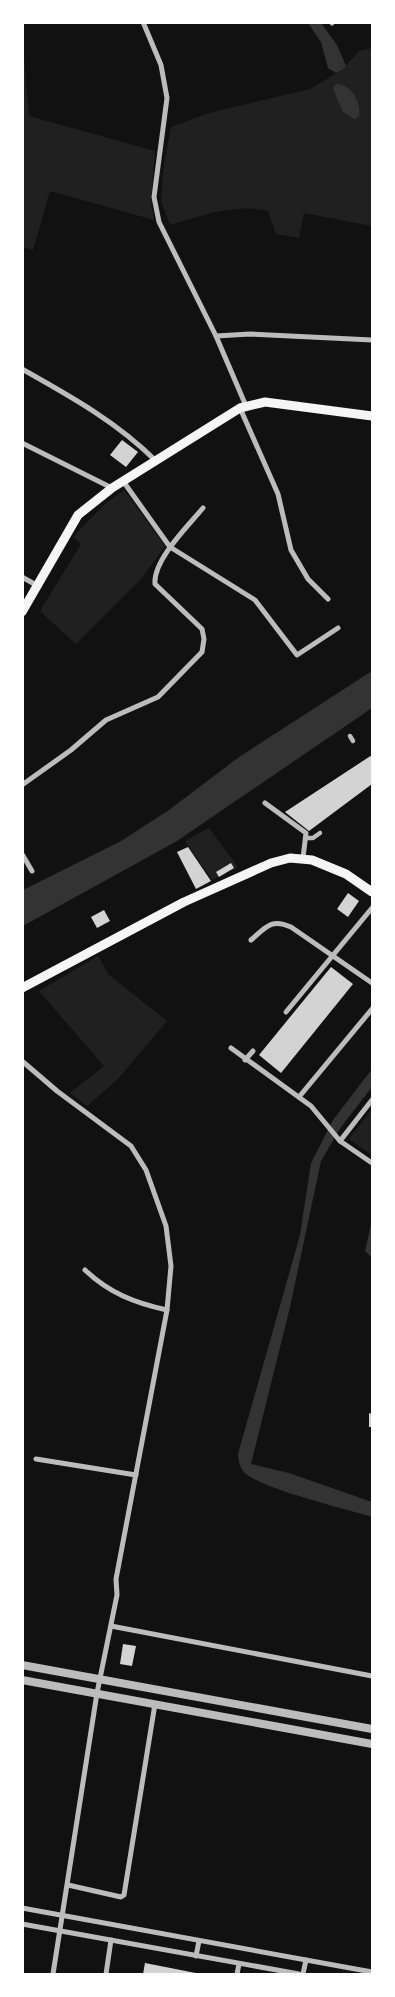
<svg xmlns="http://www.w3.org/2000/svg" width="395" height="1997" viewBox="0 0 395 1997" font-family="Overpass,sans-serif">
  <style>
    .green { fill: #202020 }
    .water { fill: #333 }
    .building { fill: #d3d3d3 }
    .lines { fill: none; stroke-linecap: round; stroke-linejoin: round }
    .pedestrian { stroke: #bcbcbc; stroke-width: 4.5 }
    .minor { stroke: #bcbcbc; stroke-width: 5 }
    .tertiary { stroke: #bcbcbc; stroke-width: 8 }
    .secondary { stroke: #f5f5f5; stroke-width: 9 }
  </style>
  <rect width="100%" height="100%" fill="#111"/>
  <g class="green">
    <polygon points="23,44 29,116 155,151 151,203 154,220 50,191 33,250 23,247"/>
    <path d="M372,48v178l-68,-13 -5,25 -23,-4 -8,-23c-34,-8 -66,5 -98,14l-9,-24 3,-37 7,-37 38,-14 101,-24 32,-19 17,-19z"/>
    <polygon points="124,490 165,546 142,578 76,644 40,611 81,544 73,537 105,504"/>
    <polygon points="209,828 238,867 212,880 185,841"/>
    <polygon points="98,956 109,975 167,1021 117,1080 87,1106 70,1093 104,1066 39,991"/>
    <polygon points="372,1109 372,1155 349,1139"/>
  </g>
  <g class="water">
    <polygon points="308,23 321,23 337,45 346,66 342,70 336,73 328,68 321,42"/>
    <path d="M336,84c15,0 26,19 23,33l-5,2 -11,-7 -10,-23z"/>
    <polygon points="372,671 372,708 177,841 23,926 23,890 121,841 169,810 239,757"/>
    <path d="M372,1069v18l-31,40 -20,34 -31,146 -39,157 38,9 83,29v15c-25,-8 -112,-28 -128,-45 -5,-6 -5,-10 -6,-18l62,-219 11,-72 22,-43z"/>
    <polygon points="372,1220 372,1258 365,1251"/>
  </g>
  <g class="building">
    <polygon points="122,440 138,452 126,467 110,455"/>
    <polygon points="372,755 372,784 309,831 285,812"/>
    <polygon points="188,847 211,881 196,889 177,852"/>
    <polygon points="231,863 234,868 219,877 216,872"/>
    <polygon points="348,893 359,901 348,917 337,909"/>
    <polygon points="104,910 110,921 97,928 91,917"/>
    <polygon points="331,967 353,984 281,1073 259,1055"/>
    <polygon points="369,1413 372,1414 372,1427 369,1427"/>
    <polygon points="123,1644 136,1646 132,1666 120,1664"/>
    <polygon points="145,1963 201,1974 143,1974"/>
  </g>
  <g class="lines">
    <g class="pedestrian">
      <polyline points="350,736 353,741"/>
      <polyline points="305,838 313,838 320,833"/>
    </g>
    <g class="minor">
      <polyline points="143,22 161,65 167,98 154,197 159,222 216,336 246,406"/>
      <polyline points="331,22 332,23"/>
      <polyline points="216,336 250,334 372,340"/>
      <path d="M22,369c48,27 95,53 134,92"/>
      <polyline points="240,408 278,494 291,550 308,579 328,599"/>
      <polyline points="22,443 112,488"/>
      <polyline points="123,481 170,547 255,600 297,655 338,628"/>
      <polyline points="22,577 38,586"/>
      <path d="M22,785l49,-35 35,-30 52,-23 44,-45 2,-13 -2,-10 -47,-45c-2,-24 33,-58 48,-76"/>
      <polyline points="265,803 306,833 303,858"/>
      <polyline points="22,854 32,871"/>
      <path d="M251,940c15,-13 20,-22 40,-13l81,56"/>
      <polyline points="286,1012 372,908"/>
      <polyline points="231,1048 311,1106 340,1141 372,1163"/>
      <polyline points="245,1060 253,1051"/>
      <polyline points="22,1061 57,1091 131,1146 146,1170 166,1226 171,1266 167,1310 116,1579 117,1595 97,1693 53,1974"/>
      <polyline points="299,1097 372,1009"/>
      <polyline points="340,1141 372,1100"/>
      <path d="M85,1270c24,23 50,33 82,40"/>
      <polyline points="36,1459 136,1475"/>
      <polyline points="111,1626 372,1676"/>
      <polyline points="68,1885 121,1897 124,1895 155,1704"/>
      <polyline points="22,1908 372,1972"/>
      <polyline points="22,1924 299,1974"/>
      <polyline points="196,1956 199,1941"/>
      <polyline points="106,1974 111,1940"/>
      <polyline points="237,1974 239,1964"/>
      <polyline points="303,1974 306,1960"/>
    </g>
    <g class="tertiary">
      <polyline points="22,1665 372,1729"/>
      <polyline points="22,1680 372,1744"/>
    </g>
    <g class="secondary">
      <polyline points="22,612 78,515 112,488 240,408 265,402 372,416"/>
      <polyline points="22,988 184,902 271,863 290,858 312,860 346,874 372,892"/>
    </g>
  </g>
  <rect width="395" height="1997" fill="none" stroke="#ffffff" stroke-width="48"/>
</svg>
